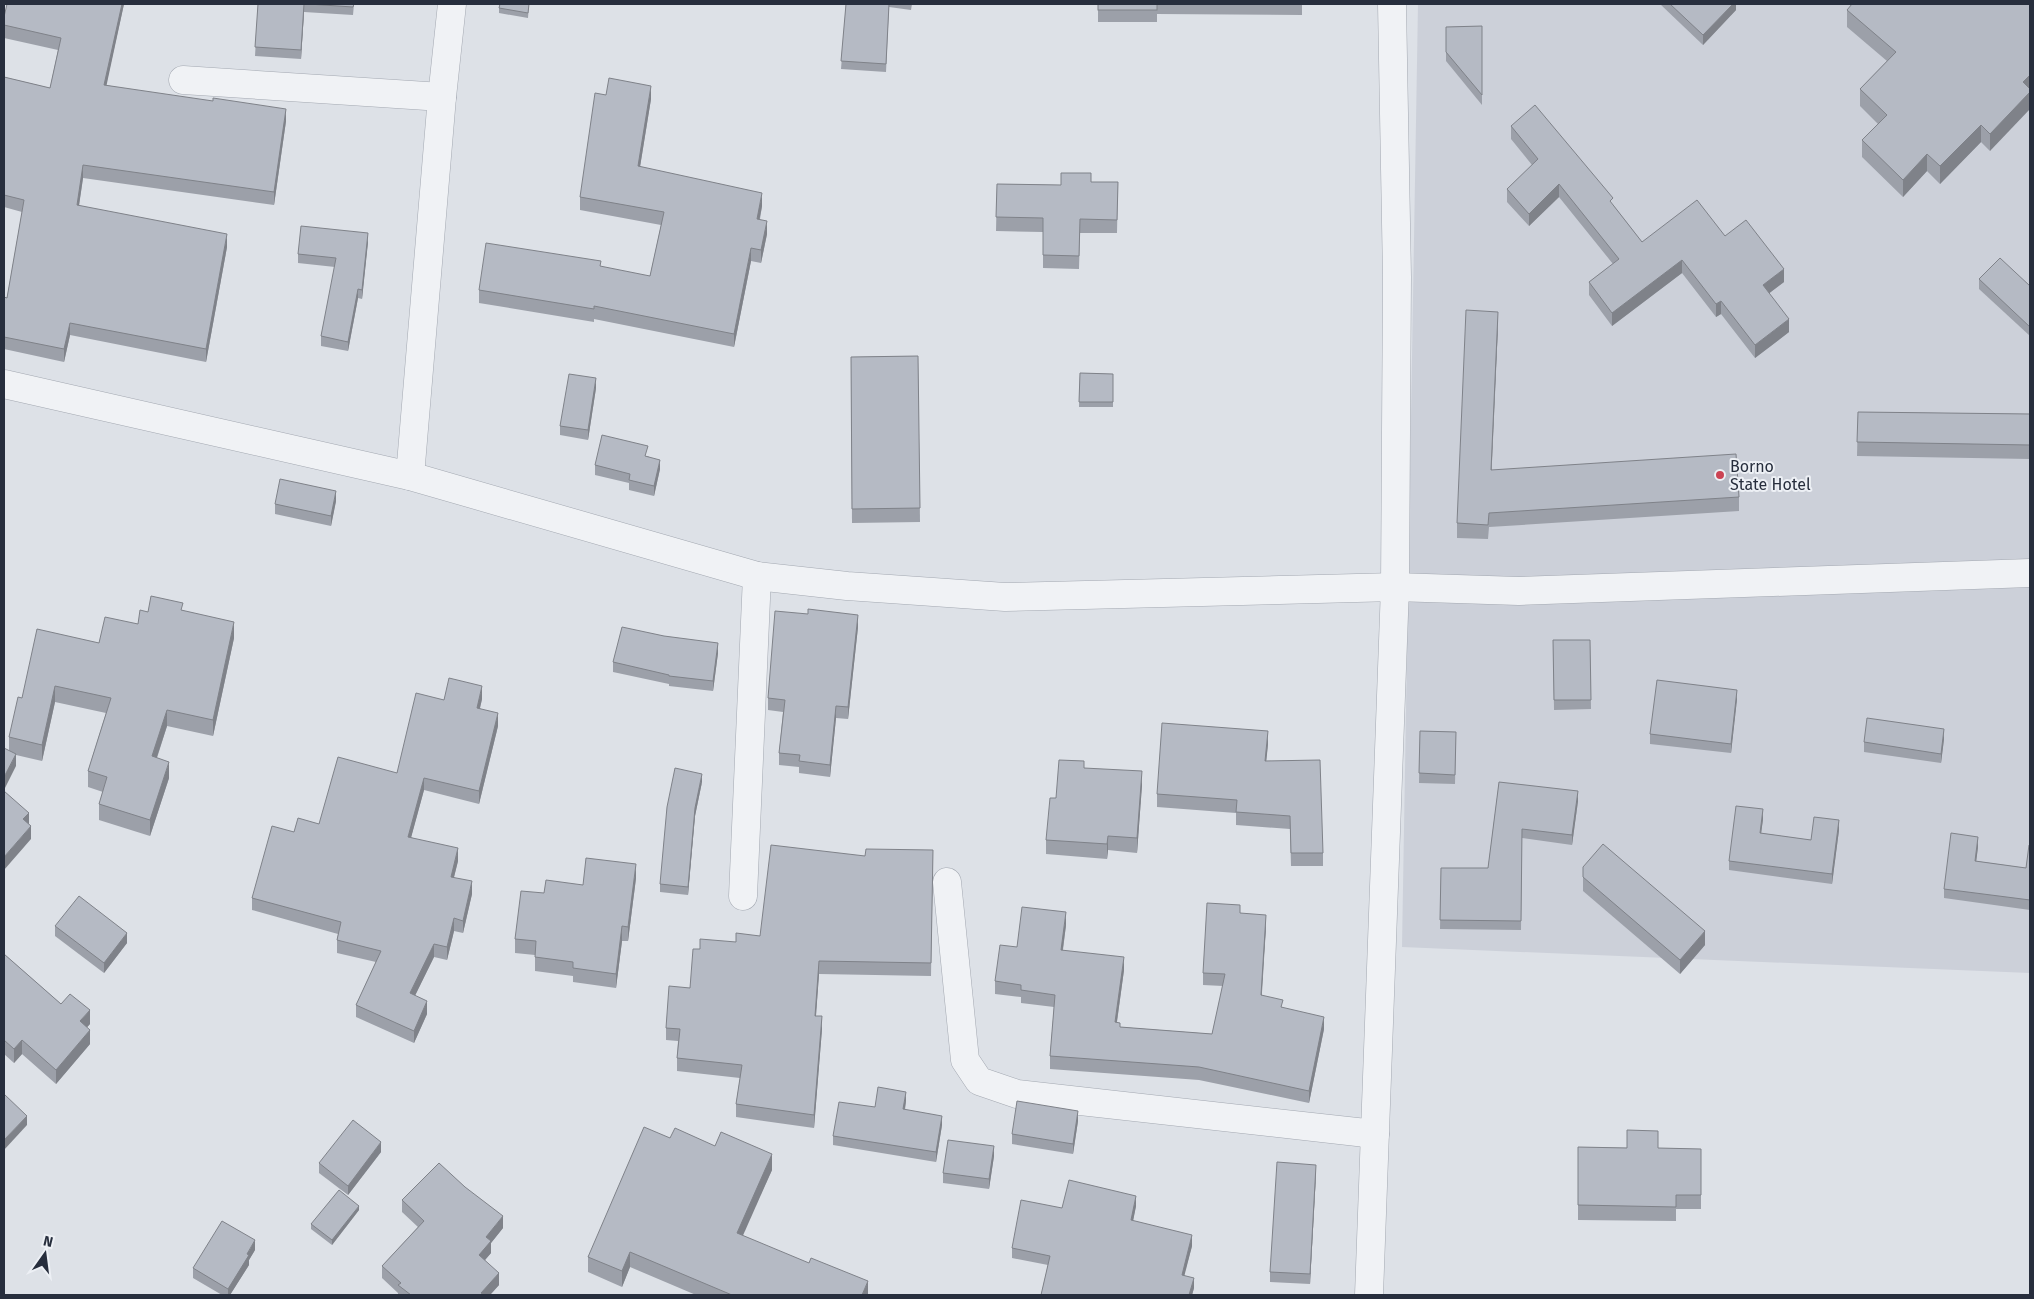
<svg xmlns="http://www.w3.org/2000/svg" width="2034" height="1299" viewBox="0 0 2034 1299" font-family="'Fira Sans',sans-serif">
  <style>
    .built { fill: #ccd0d9 }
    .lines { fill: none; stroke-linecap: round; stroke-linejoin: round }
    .minor-casing { stroke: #a3a8b1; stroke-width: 29 }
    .tertiary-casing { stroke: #a3a8b1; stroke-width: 29 }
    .minor { stroke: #f0f2f5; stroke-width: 28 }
    .tertiary { stroke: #f0f2f5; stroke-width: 28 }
    .wall { fill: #9ca0a9 }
    .shaded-wall { fill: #7f8289 }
    .building { fill: #b5bac4; stroke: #7f8289 }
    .poi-dot { fill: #cb4353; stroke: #edf0f5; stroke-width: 2 }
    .labels { text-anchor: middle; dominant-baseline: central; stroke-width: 4; stroke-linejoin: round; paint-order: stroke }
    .poi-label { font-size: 16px; fill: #272e3d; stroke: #edf0f5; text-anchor: start }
  </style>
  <rect width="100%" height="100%" fill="#dde1e7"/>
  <polygon class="built" points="1418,4 2030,4 2030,973 1402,947"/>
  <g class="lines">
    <defs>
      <g id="minor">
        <polyline points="183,80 442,97"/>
        <polyline points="410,476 442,97 452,4"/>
        <polyline points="947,882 965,1060 979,1081 1017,1094 1375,1134"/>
        <polyline points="743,896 757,576"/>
      </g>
      <g id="tertiary">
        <polyline points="4,384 410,476 757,576 847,586 1005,597 1395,587 1519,591 2030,573"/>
        <polyline points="1369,1295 1395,587 1397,277 1392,4"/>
      </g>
    </defs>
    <use href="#minor" class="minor-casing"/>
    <use href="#tertiary" class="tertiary-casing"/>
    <use href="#minor" class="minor"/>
    <use href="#tertiary" class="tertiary"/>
  </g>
  <g class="wall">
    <polygon points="7,4 124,4 106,85 286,121 274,205 83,178 79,206 227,247 206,362 70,335 64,362 4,349 4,297 7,298 22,212 4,207 4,77 50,88 58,50 4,38 4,17"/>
    <polygon points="258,4 354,4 353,15 304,12 301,59 255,56"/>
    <polygon points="529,4 528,18 499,13 499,8"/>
    <polygon points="846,4 912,4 911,10 889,7 886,72 841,69"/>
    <polygon points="1098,4 1302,4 1302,15 1157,14 1157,22 1098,22"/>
    <polygon points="1660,4 1736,4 1736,10 1703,45"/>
    <polygon points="2030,4 1990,151 1981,142 1940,184 1927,171 1903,197 1862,157 1862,140 1878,124 1860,106 1860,89 1887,61 1847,27 1847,10"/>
    <polygon points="1482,26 1482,105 1446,61 1446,27"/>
    <polygon points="606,95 651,99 640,167 762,206 760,219 767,234 761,263 751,261 734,347 594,319 594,322 479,303 479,290 650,276 661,225 580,210 580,197"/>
    <polygon points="1511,126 1613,205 1642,242 1725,236 1784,282 1769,293 1789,332 1755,358 1721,314 1716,317 1682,273 1612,326 1589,295 1589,282 1613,264 1559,197 1529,226 1507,202 1507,189 1532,165 1511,139"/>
    <polygon points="1091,182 1118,182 1117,233 1080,233 1079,269 1043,268 1043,232 996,231 997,184 1061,185"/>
    <polygon points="368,242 362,299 358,298 348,351 321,346 321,336 335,267 298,263 298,254"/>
    <polygon points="1979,279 2030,286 2030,336 1979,289"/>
    <polygon points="1498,326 1491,470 1739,497 1739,511 1489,527 1488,539 1457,538 1457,523"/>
    <polygon points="918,356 920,522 852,523 851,357"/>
    <polygon points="1080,373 1113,374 1113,407 1079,407"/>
    <polygon points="596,388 588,440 560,435 560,426"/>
    <polygon points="1858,412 2030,414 2030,459 1857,456"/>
    <polygon points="648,456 660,469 654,496 629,490 629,483 595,475 595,465"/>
    <polygon points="336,501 331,526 275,514 275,504"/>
    <polygon points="183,610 234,638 213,736 167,726 157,758 169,778 150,836 99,820 99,804 103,792 88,787 88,771 106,713 55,702 42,761 16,755 16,766 9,750 9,737 22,698 99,643 138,624 148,612"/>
    <polygon points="858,627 848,719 836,718 830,777 799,773 799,767 779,765 779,753 783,712 768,710 768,698"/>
    <polygon points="1553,640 1590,640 1591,709 1554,710"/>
    <polygon points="718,653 713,691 669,686 669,684 613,672 613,662"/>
    <polygon points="482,699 480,708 498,726 479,804 424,790 411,837 458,861 454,877 472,894 463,933 454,931 447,960 434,957 415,995 427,1014 414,1043 356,1017 356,1005 376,962 337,953 337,940 338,934 252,910 252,898 294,832 319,824 397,773 444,700"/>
    <polygon points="1737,699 1731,753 1650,744 1650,734"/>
    <polygon points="1420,731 1456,732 1455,784 1419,783"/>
    <polygon points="1944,739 1941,763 1864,752 1864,742"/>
    <polygon points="1268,744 1266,761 1323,853 1323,866 1291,866 1290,829 1236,825 1236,813 1157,807 1157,794"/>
    <polygon points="1084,768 1142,785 1137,853 1108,850 1107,859 1046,854 1046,840"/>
    <polygon points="702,782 695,816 688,895 660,892 660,884"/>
    <polygon points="1499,782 1578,801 1572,845 1522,838 1521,930 1440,929 1441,868 1488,868"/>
    <polygon points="1763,819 1761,833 1811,840 1839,830 1832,884 1729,870 1729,861"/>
    <polygon points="2030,845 2030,910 1944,898 1944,889 1978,847 1976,861 2026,868"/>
    <polygon points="933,850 931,976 819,974 816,1016 822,1029 814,1128 736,1117 736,1104 740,1078 677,1071 677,1058 678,1041 666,1040 666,1028 690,988 700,949 736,942 760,936 865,856"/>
    <polygon points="1583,867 1705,945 1680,974 1583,891"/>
    <polygon points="636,878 628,941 622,941 616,988 573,982 573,976 535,971 535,955 515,953 515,939 544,893 583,885"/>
    <polygon points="1240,913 1266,927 1261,995 1283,1008 1324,1029 1309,1103 1199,1080 1050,1069 1050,1056 1054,1007 1021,1003 1021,997 995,994 995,981 1017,947 1066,925 1063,950 1124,970 1117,1022 1120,1027 1212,1034 1223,986 1203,985 1203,973"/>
    <polygon points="55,926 127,943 104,973 55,936"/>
    <polygon points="4,954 61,1004 90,1024 87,1027 90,1044 56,1084 22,1054 14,1063 4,1054"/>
    <polygon points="906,1101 905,1110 942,1125 936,1162 833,1145 833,1136 875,1107"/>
    <polygon points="1078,1121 1073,1154 1012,1144 1012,1134"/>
    <polygon points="670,1138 772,1170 742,1235 868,1295 696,1295 630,1267 622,1287 588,1272 588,1257"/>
    <polygon points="1578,1147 1701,1149 1701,1209 1676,1209 1676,1221 1578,1220"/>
    <polygon points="381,1152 348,1195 319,1173 319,1163"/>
    <polygon points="994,1156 989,1189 943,1183 943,1173"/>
    <polygon points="1316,1174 1310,1284 1270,1282 1270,1272"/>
    <polygon points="402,1200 503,1228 491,1243 491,1253 485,1260 499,1285 490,1295 398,1295 398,1293 382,1278 382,1266 418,1227 402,1212"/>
    <polygon points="1136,1206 1133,1221 1192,1246 1184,1275 1194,1288 1192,1295 1041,1295 1048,1265 1012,1258 1012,1248 1062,1208"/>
    <polygon points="359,1210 332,1245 311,1229 311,1224"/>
    <polygon points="255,1250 249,1260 249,1265 230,1295 222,1295 193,1278 193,1268"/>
  </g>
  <g class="shaded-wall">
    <polygon points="122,4 124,4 104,97 104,85"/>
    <polygon points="304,4 304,12 301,59 301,50"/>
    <polygon points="1733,4 1736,4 1736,10 1703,45 1703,35"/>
    <polygon points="2030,75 2030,109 1990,151 1990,134 2023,82"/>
    <polygon points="651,86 651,99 638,179 638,166"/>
    <polygon points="286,109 286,121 274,205 274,192"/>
    <polygon points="1981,125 1981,142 1940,184 1940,166"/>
    <polygon points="1927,154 1927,171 1903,197 1903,180"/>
    <polygon points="83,165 83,178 77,218 77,205"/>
    <polygon points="1559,184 1559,197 1529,226 1529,214"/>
    <polygon points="762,193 762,206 757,232 757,219"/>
    <polygon points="767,221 767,234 761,263 761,250"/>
    <polygon points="368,233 368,242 362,299 362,290"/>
    <polygon points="227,234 227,247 206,362 206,349"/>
    <polygon points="751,248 751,261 734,347 734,334"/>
    <polygon points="1682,260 1682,273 1612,326 1612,313"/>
    <polygon points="1784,269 1784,282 1763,298 1763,285"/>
    <polygon points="358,289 358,298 348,351 348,342"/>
    <polygon points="1721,301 1721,314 1716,317 1716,304"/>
    <polygon points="1498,312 1498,326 1491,484 1491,470"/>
    <polygon points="1789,319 1789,332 1755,358 1755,345"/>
    <polygon points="70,323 70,335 64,362 64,349"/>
    <polygon points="596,378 596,388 588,440 588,430"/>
    <polygon points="660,460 660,469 654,496 654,486"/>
    <polygon points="336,491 336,501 331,526 331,516"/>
    <polygon points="858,615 858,627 848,719 848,707"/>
    <polygon points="234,622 234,638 213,736 213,720"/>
    <polygon points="718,643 718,653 713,691 713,681"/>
    <polygon points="55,686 55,702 42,761 42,745"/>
    <polygon points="482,686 482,699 477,720 477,708"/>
    <polygon points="1737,690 1737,699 1731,753 1731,744"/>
    <polygon points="836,706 836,718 830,777 830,765"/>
    <polygon points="167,710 167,726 152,772 152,756"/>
    <polygon points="498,713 498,726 479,804 479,791"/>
    <polygon points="1944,729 1944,739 1941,763 1941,754"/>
    <polygon points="1268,731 1268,744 1265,774 1265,761"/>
    <polygon points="16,754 16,766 4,790 4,777"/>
    <polygon points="169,762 169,778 150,836 150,820"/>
    <polygon points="1142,771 1142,785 1137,853 1137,838"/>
    <polygon points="702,774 702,782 695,816 688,895 688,887 695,808"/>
    <polygon points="424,778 424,790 408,849 408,837"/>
    <polygon points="1578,791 1578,801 1572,845 1572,835"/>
    <polygon points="1763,809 1763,819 1760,842 1760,833"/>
    <polygon points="29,813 29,826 23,819"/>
    <polygon points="1839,820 1839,830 1832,884 1832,874"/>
    <polygon points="31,826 31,839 4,870 4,857"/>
    <polygon points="1108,836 1108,850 1107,859 1107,844"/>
    <polygon points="1978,837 1978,847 1975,871 1975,861"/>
    <polygon points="458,848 458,861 451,889 451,877"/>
    <polygon points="636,864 636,878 628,941 628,927"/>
    <polygon points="472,881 472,894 463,933 463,921"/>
    <polygon points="1066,912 1066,925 1061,962 1061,950"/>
    <polygon points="1266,915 1266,927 1261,1008 1261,995"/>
    <polygon points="454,918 454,931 447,960 447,947"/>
    <polygon points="622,926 622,941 616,988 616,974"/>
    <polygon points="1705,931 1705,945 1680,974 1680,960"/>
    <polygon points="127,933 127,943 104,973 104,963"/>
    <polygon points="434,944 434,957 410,1006 410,993"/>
    <polygon points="1124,957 1124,970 1115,1035 1115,1022"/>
    <polygon points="819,961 819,974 815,1028 815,1016"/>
    <polygon points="427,1001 427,1014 414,1043 414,1031"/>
    <polygon points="90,1010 90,1024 80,1035 80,1021"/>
    <polygon points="822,1016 822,1029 814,1128 814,1115"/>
    <polygon points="1324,1017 1324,1029 1309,1103 1309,1091"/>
    <polygon points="90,1030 90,1044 56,1084 56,1070"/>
    <polygon points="22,1040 22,1054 14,1063 14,1049"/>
    <polygon points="906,1092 906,1101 903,1119 903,1109"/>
    <polygon points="1078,1111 1078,1121 1073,1154 1073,1144"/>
    <polygon points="27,1116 27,1125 4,1150 4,1140"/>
    <polygon points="942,1116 942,1125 936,1162 936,1152"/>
    <polygon points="381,1142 381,1152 348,1195 348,1186"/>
    <polygon points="994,1146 994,1156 989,1189 989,1179"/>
    <polygon points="772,1154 772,1170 737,1249 737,1233"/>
    <polygon points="1316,1165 1316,1174 1310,1284 1310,1274"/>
    <polygon points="1136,1196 1136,1206 1131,1231 1131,1220"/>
    <polygon points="359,1206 359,1210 332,1245 332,1240"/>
    <polygon points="503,1216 503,1228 491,1243 491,1253 479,1267 479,1255 486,1237"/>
    <polygon points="1192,1235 1192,1246 1182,1285 1182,1275"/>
    <polygon points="255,1240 255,1250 249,1260 249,1265 230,1295 228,1295 228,1289"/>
    <polygon points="630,1252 630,1267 622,1287 622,1271"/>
    <polygon points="499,1273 499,1285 490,1295 481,1295 481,1293"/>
    <polygon points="1194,1278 1194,1288 1192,1295 1189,1295"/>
    <polygon points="868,1281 868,1295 862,1295"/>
  </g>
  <g class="building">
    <polygon points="7,4 122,4 104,85 213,101 213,98 286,109 274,192 83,165 77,205 227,234 206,349 70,323 64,349 4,337 4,297 7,298 24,200 4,195 4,77 50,88 61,38 4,25 4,17"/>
    <polygon points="258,4 304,4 301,50 255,47"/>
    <polygon points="308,4 354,4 353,7"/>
    <polygon points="500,4 529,4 528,13 499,8"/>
    <polygon points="846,4 889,4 886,64 841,61"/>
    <rect x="1098" y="4" width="59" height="6"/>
    <polygon points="1670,4 1733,4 1703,35"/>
    <polygon points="1852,4 2030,4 2030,75 2023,82 2030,89 2030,92 1990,134 1981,125 1940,166 1927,154 1903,180 1862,140 1887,115 1860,89 1896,52 1847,10"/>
    <polygon points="1482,26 1482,95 1446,52 1446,27"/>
    <polygon points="609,78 651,86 638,166 762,193 757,219 767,221 761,250 751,248 734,334 594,306 594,309 479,290 486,243 601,261 600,266 650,276 664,212 580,197 595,93 606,95"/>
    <polygon points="1535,105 1613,198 1610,201 1642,242 1697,200 1725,236 1746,220 1784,269 1763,285 1789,319 1755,345 1721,301 1716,304 1682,260 1612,313 1589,282 1619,259 1559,184 1529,214 1507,189 1538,159 1511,126"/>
    <polygon points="1061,173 1091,173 1091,182 1118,182 1117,220 1080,219 1079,256 1043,255 1043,218 996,217 997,184 1061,185"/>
    <polygon points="301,226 368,233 362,290 358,289 348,342 321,336 336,258 298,254"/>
    <polygon points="2000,258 2030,286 2030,327 1979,279"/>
    <polygon points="1466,310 1498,312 1491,470 1736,454 1739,497 1489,513 1488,525 1457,523"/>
    <polygon points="918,356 920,508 852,509 851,357"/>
    <polygon points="1080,373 1113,374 1113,402 1079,402"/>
    <polygon points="569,374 596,378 588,430 560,426"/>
    <polygon points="1858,412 2030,414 2030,445 1857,442"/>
    <polygon points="602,435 648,446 645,456 660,460 654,486 629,480 630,474 595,465"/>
    <polygon points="280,479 336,491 331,516 275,504"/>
    <polygon points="151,596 183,603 181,610 234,622 213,720 167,710 152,756 169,762 150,820 99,804 107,777 88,771 111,698 55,686 42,745 9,737 18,697 22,698 37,629 99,643 105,617 138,624 140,610 148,612"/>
    <polygon points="808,609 858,615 848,707 836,706 830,765 799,761 800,755 779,753 785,700 768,698 775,611 808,614"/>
    <polygon points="622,627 664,636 718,643 713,681 669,676 669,675 613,662"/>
    <polygon points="1553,640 1590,640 1591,700 1554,700"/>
    <polygon points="449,678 482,686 477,708 498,713 479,791 424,778 408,837 458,848 451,877 472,881 463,921 454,918 447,947 434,944 410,993 427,1001 414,1031 356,1005 381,951 337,940 341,922 252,898 272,826 294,832 298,818 319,824 338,757 397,773 416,693 444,700"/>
    <polygon points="1657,680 1737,690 1731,744 1650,734"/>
    <polygon points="1867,718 1944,729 1941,754 1864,742"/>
    <polygon points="1162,723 1268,731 1265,761 1320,760 1323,853 1291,853 1290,816 1236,812 1237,800 1157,794"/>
    <polygon points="1420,731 1456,732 1455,775 1419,773"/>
    <polygon points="4,748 16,754 4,777"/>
    <polygon points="1059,760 1084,761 1084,768 1142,771 1137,838 1108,836 1107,844 1046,840 1050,798 1056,798"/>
    <polygon points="675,768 702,774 695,808 688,887 660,884 667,807"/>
    <polygon points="1499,782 1578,791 1572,835 1522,829 1521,921 1440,920 1441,868 1488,868"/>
    <polygon points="4,791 29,813 23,819 31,826 4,857"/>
    <polygon points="1736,806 1763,809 1760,833 1811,840 1814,817 1839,820 1832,874 1729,861"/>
    <polygon points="1951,833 1978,837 1975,861 2026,868 2029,845 2030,845 2030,900 1944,889"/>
    <polygon points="1603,844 1705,931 1680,960 1583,877 1583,867"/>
    <polygon points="771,845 865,856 866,849 933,850 931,963 819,961 815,1016 822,1016 814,1115 736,1104 742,1065 677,1058 680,1029 666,1028 669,986 690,988 693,949 700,949 700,939 736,942 736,933 760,936"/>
    <polygon points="586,858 636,864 628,927 622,926 616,974 573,968 573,962 535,957 536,941 515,939 521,891 544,893 546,880 583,885"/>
    <polygon points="79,896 127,933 104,963 55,926"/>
    <polygon points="1207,903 1240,905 1240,913 1266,915 1261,995 1283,1000 1281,1007 1324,1017 1309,1091 1199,1067 1050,1056 1055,995 1021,990 1021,985 995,981 1000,945 1017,947 1022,907 1066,912 1061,950 1124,957 1115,1022 1120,1023 1120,1027 1212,1034 1225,974 1203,973"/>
    <polygon points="4,954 61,1004 70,994 90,1010 80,1021 90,1030 56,1070 22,1040 14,1049 4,1040"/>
    <polygon points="878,1087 906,1092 903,1109 942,1116 936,1152 833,1136 839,1102 875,1107"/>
    <polygon points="4,1094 27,1116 4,1140"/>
    <polygon points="1017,1101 1078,1111 1073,1144 1012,1134"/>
    <polygon points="353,1120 381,1142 348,1186 319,1163"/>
    <polygon points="644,1127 670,1138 675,1128 715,1146 721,1132 772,1154 737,1233 809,1263 811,1258 868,1281 862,1295 732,1295 630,1252 622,1271 588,1257"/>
    <polygon points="1627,1130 1658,1131 1658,1148 1701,1149 1701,1195 1676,1195 1676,1207 1578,1205 1578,1147 1627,1148"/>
    <polygon points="948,1140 994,1146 989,1179 943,1173"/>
    <polygon points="1277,1162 1316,1165 1310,1274 1270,1272"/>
    <polygon points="439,1163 465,1187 503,1216 486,1237 491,1241 479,1255 499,1273 481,1293 484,1295 411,1295 398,1285 401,1283 382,1266 424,1221 402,1200"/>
    <polygon points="1069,1180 1136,1196 1131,1220 1192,1235 1182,1275 1194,1278 1189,1295 1041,1295 1050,1256 1012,1248 1021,1200 1062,1208"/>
    <polygon points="339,1190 359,1206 332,1240 311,1224"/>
    <polygon points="222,1221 255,1240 247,1254 249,1255 228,1289 193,1268"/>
  </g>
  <circle class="poi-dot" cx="1720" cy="475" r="5"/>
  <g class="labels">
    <g class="poi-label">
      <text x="1730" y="466">Borno<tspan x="1730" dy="18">State Hotel</tspan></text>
    </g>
  </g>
  <rect width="2034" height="1299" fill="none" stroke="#272e3d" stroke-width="10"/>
  <g transform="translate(45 1254) rotate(14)" stroke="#edf0f5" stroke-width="4" paint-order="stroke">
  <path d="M0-4L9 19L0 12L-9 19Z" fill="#272e3d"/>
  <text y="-8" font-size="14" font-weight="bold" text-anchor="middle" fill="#272e3d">N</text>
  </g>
</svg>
